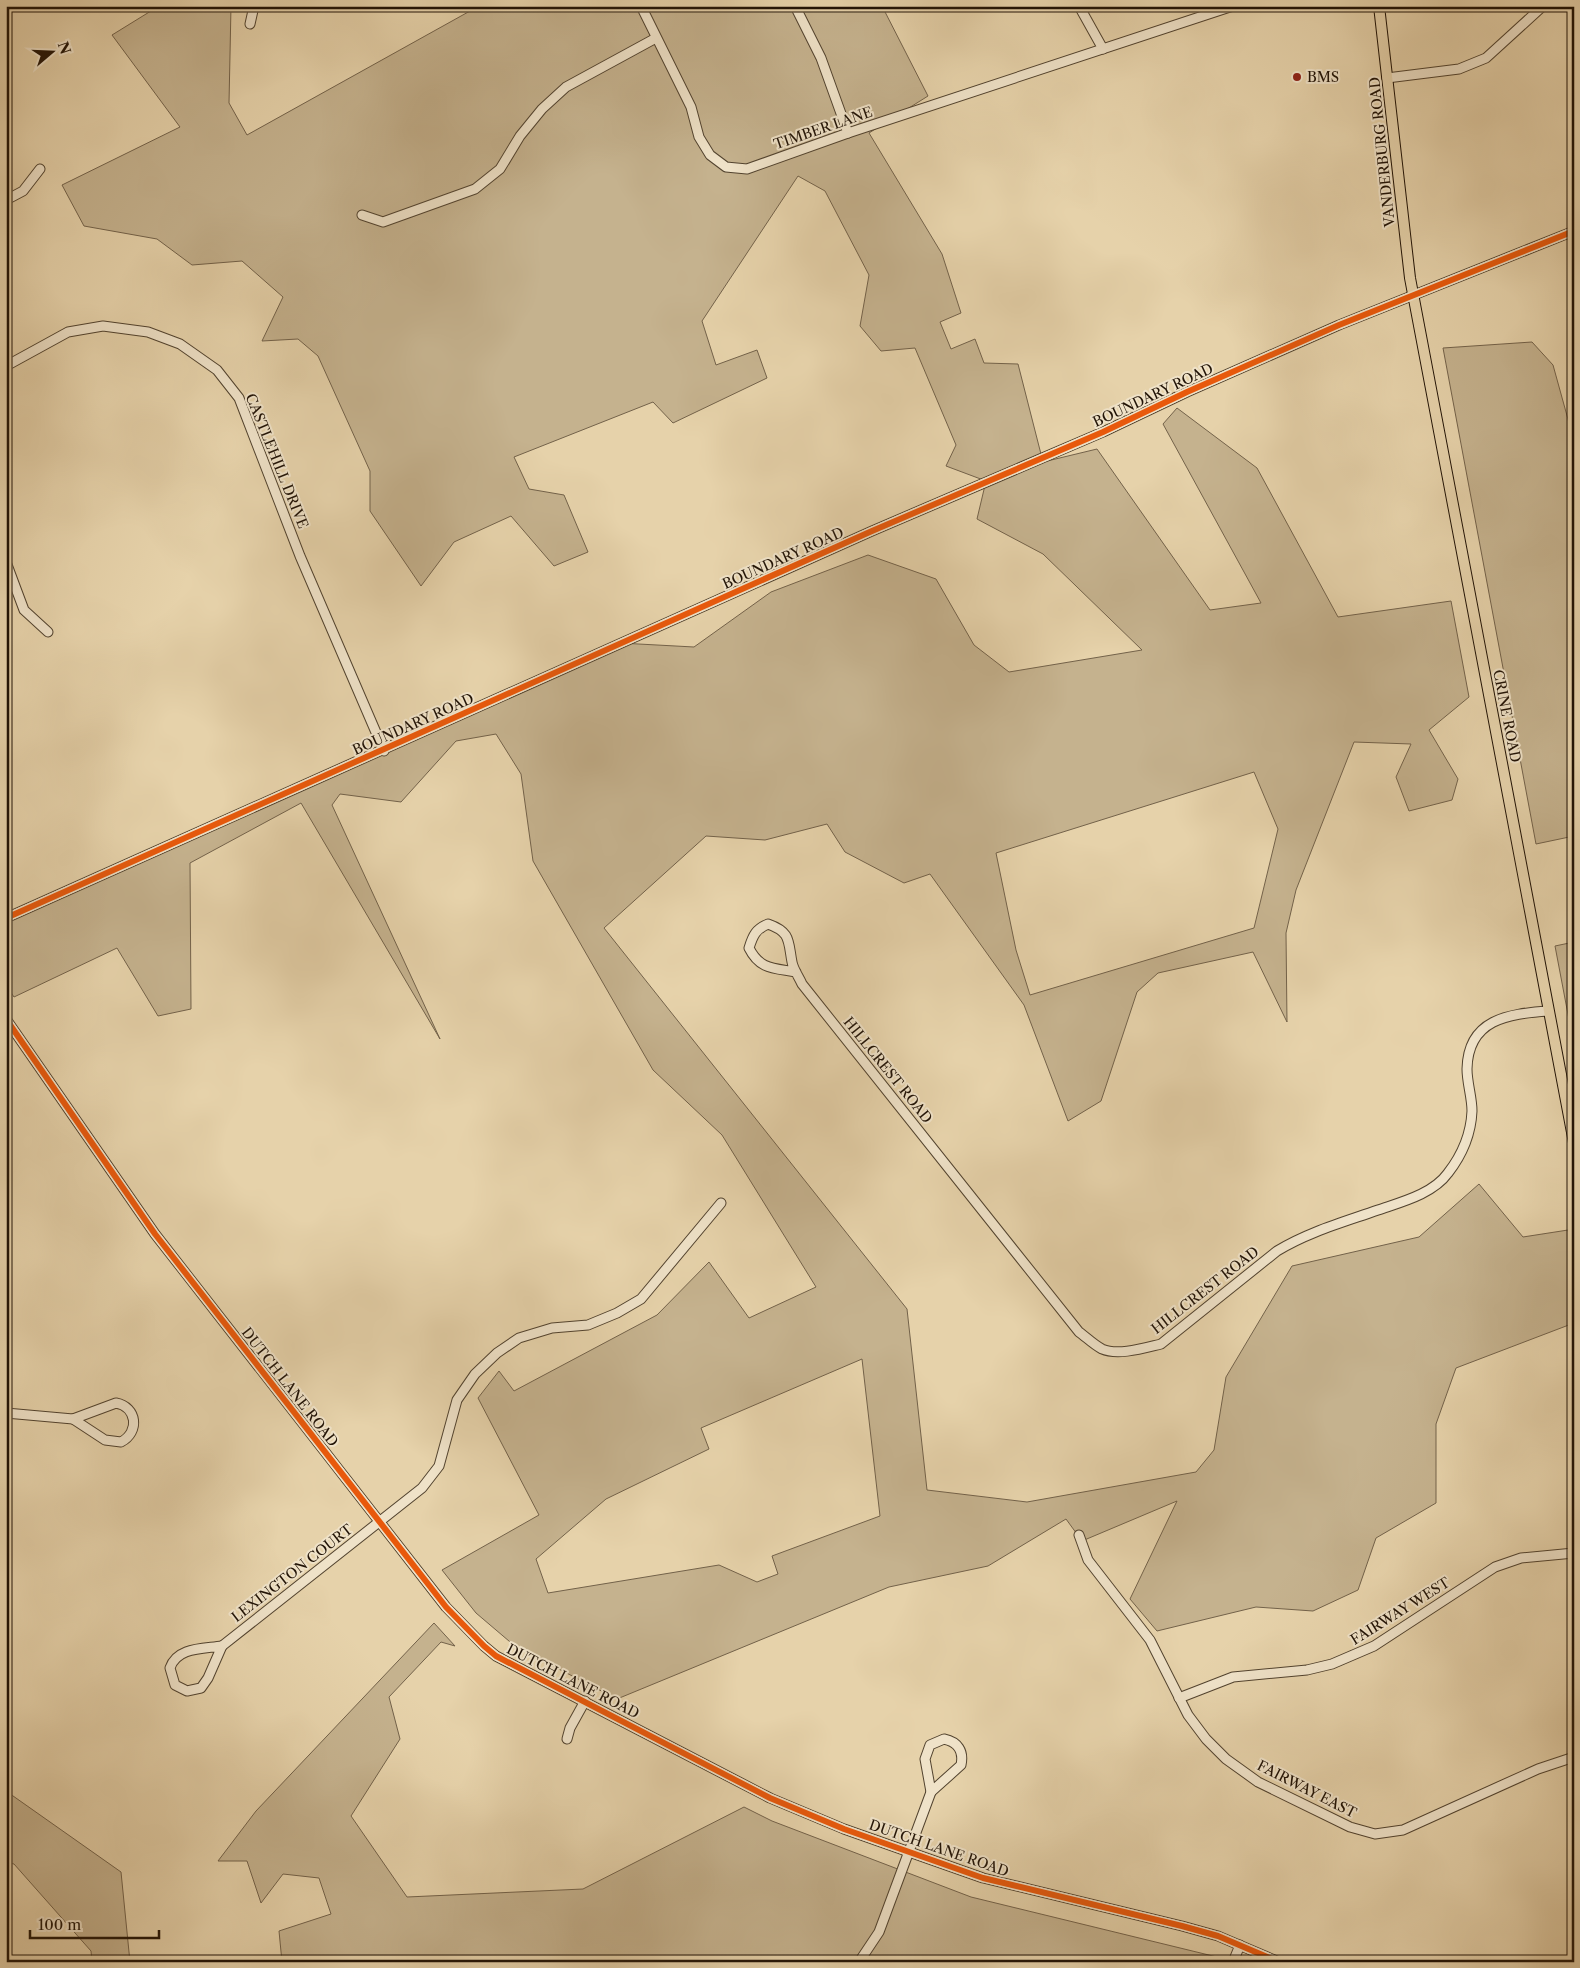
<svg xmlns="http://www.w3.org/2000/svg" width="1580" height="1968" viewBox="0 0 1580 1968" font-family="'Libre Caslon Text',serif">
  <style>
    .green { fill: #c5b28e; stroke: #73624a; fill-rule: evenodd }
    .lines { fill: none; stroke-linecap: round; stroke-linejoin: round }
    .minor-casing { stroke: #52432f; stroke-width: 11 }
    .major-casing { stroke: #211306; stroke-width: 12 }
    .minor { stroke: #efe2c8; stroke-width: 9 }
    .major { stroke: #e6d2aa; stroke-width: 10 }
    .cycleway-casing { stroke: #efe2c8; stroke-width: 9 }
    .cycleway { stroke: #e8590c; stroke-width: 6 }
    .poi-dot { fill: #8f2418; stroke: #efe2c8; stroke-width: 2 }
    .labels { text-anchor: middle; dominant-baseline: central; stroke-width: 4; stroke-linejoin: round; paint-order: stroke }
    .poi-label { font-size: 14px; fill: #211306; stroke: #efe2c8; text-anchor: start }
    .street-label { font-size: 14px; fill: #211306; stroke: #efe2c8 }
  </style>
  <rect width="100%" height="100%" fill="#e6d2aa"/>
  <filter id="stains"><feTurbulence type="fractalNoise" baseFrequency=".004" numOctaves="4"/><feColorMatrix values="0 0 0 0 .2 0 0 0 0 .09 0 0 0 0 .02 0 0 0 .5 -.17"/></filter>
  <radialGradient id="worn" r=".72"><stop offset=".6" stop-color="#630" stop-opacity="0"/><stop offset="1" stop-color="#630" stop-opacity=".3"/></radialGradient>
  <g class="green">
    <path d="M159,6h72l-2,97 18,32 232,-129h403l46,90 -59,37 73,121 19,59 -21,9 11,27 24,-10 9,24 34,1 25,98 54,-13 113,161 51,-7 -98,-179 14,-16 80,60 81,149 113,-16 18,96 -40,33 29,49 -6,21 -43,11 -13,-34 15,-33 -57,-2 -58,148 -10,43 1,89 -34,-70 -95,21 -21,19 -36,109 -33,20 -44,-116 -94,-131 -26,9 -59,-31 -18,-28 -62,16 -59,-4 -102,92 303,381 20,181 100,12 169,-30 18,-22 12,-73 66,-111 127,-29 60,-53 44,53 45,-7 6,30v63l-118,45 -20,56v79l-60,35 -18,52 -45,21 -57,-4 -99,24 -27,-32 47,-98 -95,40 -16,-22 -78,47 -99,21 -272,112 -101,-52 -40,-34 -34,-43 97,-55 -61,-117 21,-27 15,20 143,-76 52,-53 40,56 67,-31 -94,-152 -69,-65 -120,-209 -12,-87 -25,-40 -40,7 -55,61 -61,-8 -8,11 108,234 -139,-236 -111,60 1,146 -33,7 -41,-68 -103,49 -8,-12v-62l64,-33 550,-247 74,4 77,-55 97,-37 68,24 38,66 35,27 133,-22 -99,-96 -66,-35 9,-38 -40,-15 10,-21 -41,-97 -34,3 -21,-25 9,-51 -44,-84 -27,-15 -96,145 14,44 41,-15 10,28 -94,45 -20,-21 -139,55 15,32 35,6 24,57 -34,14 -43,-50 -57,26 -33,44 -51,-75v-40l-52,-115 -20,-17 -36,2 21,-44 -41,-36 -50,4 -35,-26 -73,-13 -22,-41 118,-58 -68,-92zM1254,772l24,57 -24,99 -224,67 -14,-45 -20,-97zM862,1359l18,157 -108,40 6,18 -21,8 -38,-17 -171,28 -12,-34 70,-60 103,-50 -8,-21z"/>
    <polygon points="1532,342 1553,365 1574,441 1574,836 1536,844 1443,348"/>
    <polygon points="1574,942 1574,1046 1555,946"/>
    <polygon points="434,1623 455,1646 441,1642 389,1697 400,1739 351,1816 407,1897 583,1889 744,1807 772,1821 971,1897 1217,1957 1228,1962 282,1962 279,1931 331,1914 319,1878 283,1874 261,1903 247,1861 218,1861 256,1811"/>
    <polygon points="6,1791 121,1872 130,1962 92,1962 91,1951 14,1864 6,1862"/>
  </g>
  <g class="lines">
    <defs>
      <g id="minor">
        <polyline points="641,6 691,107 699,137 710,155 726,167 747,169 848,133 1233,6"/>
        <polyline points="795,6 821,58 848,133"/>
        <polyline points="1079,6 1103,49"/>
        <polyline points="250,24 254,6"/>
        <polyline points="1387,78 1459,69 1486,58 1543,6"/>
        <polyline points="6,200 23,191 40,169"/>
        <polyline points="362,215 383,222 475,189 500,169 520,136 542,109 566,87 656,38"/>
        <polyline points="6,366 68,332 103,326 148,332 180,344 217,370 239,398 300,556 384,751"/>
        <polyline points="6,562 24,610 48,632"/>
        <polyline points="6,918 872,531 1103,432 1187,392 1339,325 1574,231"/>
        <path d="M796,972c-22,-4 -36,-2 -47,-24 4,-13 7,-19 19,-24 23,8 20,17 24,38 1,7 7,15 10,22l277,348c7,5 15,13 23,17 16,7 42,-1 59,-5l116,-93c31,-19 67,-29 101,-41 23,-8 55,-16 70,-37 14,-18 23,-39 24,-62 0,-14 -5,-28 -5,-42 1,-50 41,-55 81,-58"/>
        <polyline points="6,1019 155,1234 446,1607 484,1646 496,1656 770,1798 844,1829 983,1878 1182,1926 1218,1936 1279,1962"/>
        <path d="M116,1403c21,4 24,29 5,39l-16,-2 -32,-21z"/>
        <polyline points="6,1413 73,1419"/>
        <polyline points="1079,1535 1088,1560 1150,1640 1188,1715 1206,1739 1226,1759 1258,1782 1350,1827 1375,1834 1403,1830 1538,1769 1574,1757"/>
        <polyline points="222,1646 422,1488 439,1466 457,1400 475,1374 497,1353 519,1338 552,1328 588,1325 617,1313 641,1299 721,1203"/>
        <path d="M222,1646l-14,32 -7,10 -14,3 -12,-6 -5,-17c7,-21 33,-19 52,-22z"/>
        <polyline points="1179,1698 1233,1677 1307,1670 1332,1664 1374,1646 1495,1567 1521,1558 1574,1553"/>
        <polyline points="567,1739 570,1728 585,1701"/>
        <path d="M944,1739c14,3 20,12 17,26l-30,27 -6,-33 5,-14z"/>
        <polyline points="859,1962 879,1932 931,1792"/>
        <polyline points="1233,1962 1240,1945"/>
      </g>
      <polyline id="major" points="1379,6 1410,278 1574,1143"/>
    </defs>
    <use href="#minor" class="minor-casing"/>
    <use href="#major" class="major-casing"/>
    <use href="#minor" class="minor"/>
    <use href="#major" class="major"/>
    <defs>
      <g id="cycleway">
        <polyline points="6,918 872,531 1103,432 1187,392 1339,325 1574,231"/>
        <polyline points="6,1019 155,1234 446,1607 484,1646 496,1656 770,1798 844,1829 983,1878 1182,1926 1218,1936 1279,1962"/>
      </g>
    </defs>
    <use href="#cycleway" class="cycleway-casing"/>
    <use href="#cycleway" class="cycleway"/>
  </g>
  <circle class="poi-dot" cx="1297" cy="77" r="5"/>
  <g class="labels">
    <g class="poi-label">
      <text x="1307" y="77">BMS</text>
    </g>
    <g class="street-label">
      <text transform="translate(823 128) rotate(-19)">TIMBER LANE</text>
      <text transform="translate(1382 152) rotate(-96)">VANDERBURG ROAD</text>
      <text transform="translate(1153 395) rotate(-25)">BOUNDARY ROAD</text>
      <text transform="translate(277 461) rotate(68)">CASTLEHILL DRIVE</text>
      <text transform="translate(783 558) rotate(-24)">BOUNDARY ROAD</text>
      <text transform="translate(1507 716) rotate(79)">CRINE ROAD</text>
      <text transform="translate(413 724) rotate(-24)">BOUNDARY ROAD</text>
      <text transform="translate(888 1070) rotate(51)">HILLCREST ROAD</text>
      <text transform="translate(1205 1290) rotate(-38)">HILLCREST ROAD</text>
      <text transform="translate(290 1387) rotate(52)">DUTCH LANE ROAD</text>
      <text transform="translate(292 1573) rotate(-38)">LEXINGTON COURT</text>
      <text transform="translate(1400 1611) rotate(-32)">FAIRWAY WEST</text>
      <text transform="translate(573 1681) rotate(27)">DUTCH LANE ROAD</text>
      <text transform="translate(1307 1789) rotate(27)">FAIRWAY EAST</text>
      <text transform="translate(939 1848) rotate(19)">DUTCH LANE ROAD</text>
    </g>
  </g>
  <rect width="1580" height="1968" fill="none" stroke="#e6d2aa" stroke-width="25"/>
  <rect x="8" y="8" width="1565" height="1953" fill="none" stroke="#211306" stroke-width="2.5"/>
  <rect x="12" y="12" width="1555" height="1943" fill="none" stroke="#211306"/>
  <g transform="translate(52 52) rotate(71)" stroke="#efe2c8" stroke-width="4" paint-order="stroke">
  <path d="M0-4L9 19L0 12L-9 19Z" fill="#211306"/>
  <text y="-8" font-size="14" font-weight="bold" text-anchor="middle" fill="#211306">N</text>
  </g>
  <path d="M30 1930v8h129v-8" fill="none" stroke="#211306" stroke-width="2.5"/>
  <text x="38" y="1930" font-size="15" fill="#211306" stroke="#efe2c8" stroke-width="4" paint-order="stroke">100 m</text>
  <rect width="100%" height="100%" filter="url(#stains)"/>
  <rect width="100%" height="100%" fill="url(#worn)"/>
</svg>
